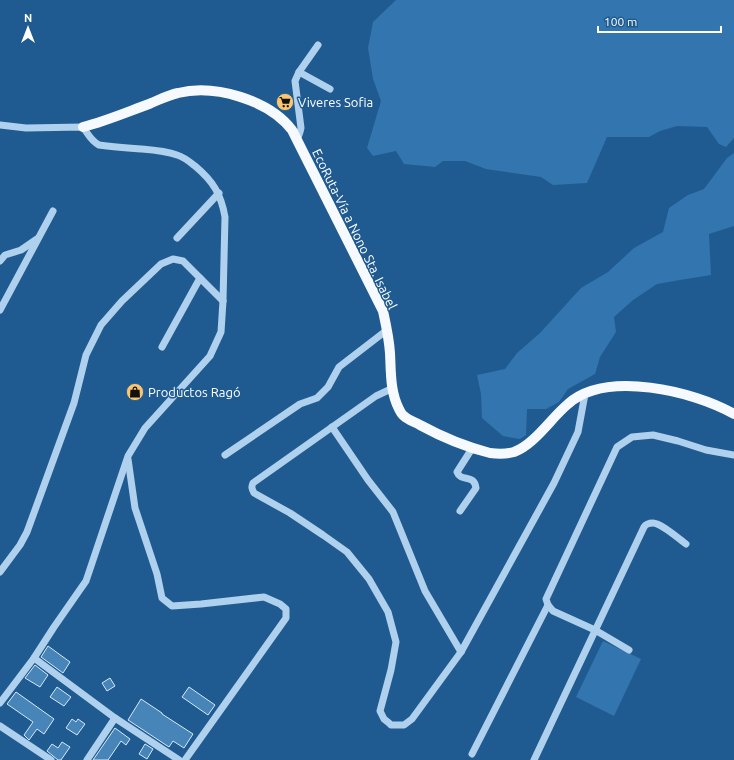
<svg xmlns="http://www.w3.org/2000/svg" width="734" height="760" viewBox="0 0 734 760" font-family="Ubuntu,sans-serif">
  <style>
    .green { fill: #3275af }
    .building { fill: #4784b8; stroke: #d5e9fa }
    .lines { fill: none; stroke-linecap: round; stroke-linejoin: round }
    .minor { stroke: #afd1ed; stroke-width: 7 }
    .major { stroke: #f6faff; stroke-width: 10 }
    .labels { text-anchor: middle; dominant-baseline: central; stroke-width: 3; stroke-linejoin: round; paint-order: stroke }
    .poi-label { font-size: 13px; fill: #fff; stroke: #1f5b91; text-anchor: start }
    .street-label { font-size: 13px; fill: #fff; stroke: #1f5b91 }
  </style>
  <rect width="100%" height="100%" fill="#1f5b91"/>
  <g class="green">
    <polygon points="396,0 734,0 734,138 726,147 719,144 707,127 677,126 660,131 649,137 607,137 587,183 553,185 541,177 486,169 465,161 443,161 435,167 404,164 396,151 373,156 367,148 381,101 373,79 368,48 373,22"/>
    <polygon points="734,153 734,226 709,234 711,275 680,280 657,284 633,300 614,317 616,332 600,357 595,374 568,389 559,402 546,409 527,409 526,435 520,439 503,436 482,418 481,394 477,375 505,369 517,353 540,333 581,288 608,272 634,248 663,232 669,208 688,195 704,189 727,158"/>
    <polygon points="603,641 641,659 614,716 576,697"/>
  </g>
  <g class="building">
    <polygon points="284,96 291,101 285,109 278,104"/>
    <polygon points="48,646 70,662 63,673 41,657"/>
    <polygon points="35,665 48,675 40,687 25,678"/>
    <polygon points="110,678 115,686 107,691 102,683"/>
    <polygon points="57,687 71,697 64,706 50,697"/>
    <polygon points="189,687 215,705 208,715 182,697"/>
    <polygon points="16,692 54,719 44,734 37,729 29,740 24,735 33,722 7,704"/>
    <polygon points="141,699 162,713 162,714 193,734 184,748 173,741 169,747 128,720"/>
    <polygon points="72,719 76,722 78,719 85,724 77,735 66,728"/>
    <polygon points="115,728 130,739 126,745 121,741 108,760 93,760"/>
    <polygon points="62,742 70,747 61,760 58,760 47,751 52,744 58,748"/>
    <polygon points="145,744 153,749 147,759 139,754"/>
  </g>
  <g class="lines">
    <g class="minor">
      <polyline points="299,72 330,89"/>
      <path d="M0,125l26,3 57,-1c5,7 8,14 16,18 14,2 28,3 42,4 12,1 25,2 36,6 7,2 13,7 18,11 18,15 26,28 30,51l-2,84 -2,31 -11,24 -65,72 -17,28 -42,125 -32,46 -20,31 -34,45"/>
      <polyline points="297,140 300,132 301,128 295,81 299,72 318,45"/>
      <polyline points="177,238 219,193"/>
      <polyline points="0,261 5,255 21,250 37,239"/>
      <polyline points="0,310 53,211"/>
      <polyline points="162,347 200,278"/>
      <path d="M393,388l-17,8 -123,87c-2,4 -1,6 1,10l36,20 33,22 24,17 22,27 19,33 8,30 -5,28 -11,41 4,8 5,4 2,2h13l8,-6 49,-67 93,-169 24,-51 7,-38"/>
      <polyline points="332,427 368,480 393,512 425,591 461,652"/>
      <polyline points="225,455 300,404 317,398 328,387 339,367 387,330"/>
      <polyline points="128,459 135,508 157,574 162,598 172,606 201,604 264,597 280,604 286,609 286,618 185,760"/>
      <path d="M460,511l16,-23c-2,-15 -15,-5 -19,-16l16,-25"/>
      <polyline points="0,572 20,545 27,532 74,403 86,355 101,325 122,301 161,264 173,259 183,261 223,301"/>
      <polyline points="629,650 595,630 553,611 548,605 546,599 617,447 632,437 653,435 678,441 706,450 734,455"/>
      <polyline points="34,658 115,718 179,760"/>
      <polyline points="0,726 51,760"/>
      <polyline points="472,754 548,605"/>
      <polyline points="87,760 115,718"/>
      <path d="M534,760l110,-233c2,-3 5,-4 9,-4 8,0 26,16 33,21"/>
    </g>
    <path class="major" d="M83,127c23,-6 44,-15 66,-23 10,-4 19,-9 29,-11 37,-9 91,7 114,37l91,181c3,14 6,27 7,42 1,18 0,39 9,56 1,2 3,6 5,7 4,4 11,6 16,9 22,12 46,22 70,28 8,1 17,1 24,-1 21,-8 37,-34 54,-48 38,-34 126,-13 166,10"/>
  </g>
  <defs>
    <symbol id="supermarket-disc" viewBox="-11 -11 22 22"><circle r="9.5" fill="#fbc66f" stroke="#1f5b91"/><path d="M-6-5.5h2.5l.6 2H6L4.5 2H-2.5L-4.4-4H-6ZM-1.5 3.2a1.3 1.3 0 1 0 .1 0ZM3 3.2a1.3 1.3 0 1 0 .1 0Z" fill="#111"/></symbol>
    <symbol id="shop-disc" viewBox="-11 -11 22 22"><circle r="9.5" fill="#fbc66f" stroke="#1f5b91"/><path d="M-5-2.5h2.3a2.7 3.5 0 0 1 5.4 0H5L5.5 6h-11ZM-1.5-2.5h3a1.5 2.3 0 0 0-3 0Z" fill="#111"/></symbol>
  </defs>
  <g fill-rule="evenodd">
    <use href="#supermarket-disc" x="275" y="92" width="20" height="20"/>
    <use href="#shop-disc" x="125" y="382" width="20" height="20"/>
  </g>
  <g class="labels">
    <g class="poi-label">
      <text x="298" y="102">Viveres Sofia</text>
      <text x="148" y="392">Productos Ragó</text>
    </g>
    <g class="street-label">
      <text transform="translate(355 229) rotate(64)">EcoRuta-Vía a Nono Sta. Isabel</text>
    </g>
  </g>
  <g transform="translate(28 28)" stroke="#1f5b91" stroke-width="3" paint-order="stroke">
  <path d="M0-3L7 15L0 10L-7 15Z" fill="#ffffff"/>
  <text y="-6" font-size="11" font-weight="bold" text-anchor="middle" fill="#ffffff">N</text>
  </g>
  <path d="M598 26v6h123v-6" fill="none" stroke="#ffffff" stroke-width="2"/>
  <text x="604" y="26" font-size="12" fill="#ffffff" stroke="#1f5b91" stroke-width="3" paint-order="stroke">100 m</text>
</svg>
